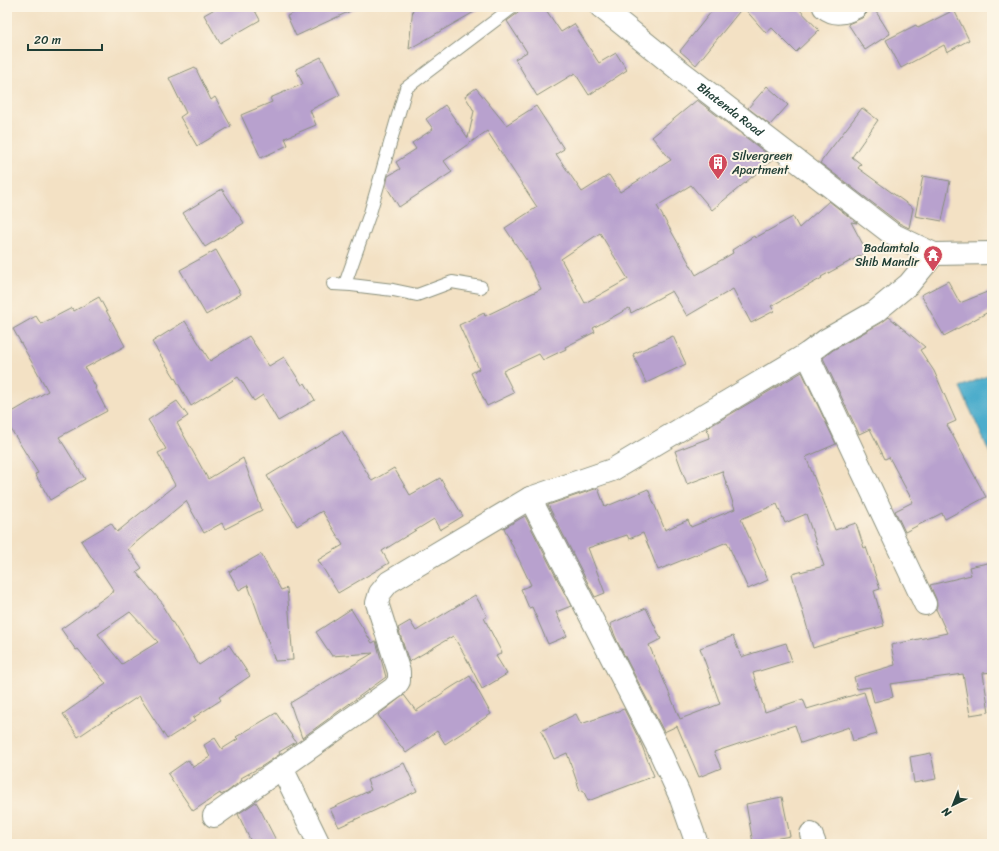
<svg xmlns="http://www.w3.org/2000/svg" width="999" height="851" viewBox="0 0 999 851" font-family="Sriracha,sans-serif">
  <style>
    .water { fill: #4dadcc; stroke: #367580 }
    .building { fill: #b8a1ce; fill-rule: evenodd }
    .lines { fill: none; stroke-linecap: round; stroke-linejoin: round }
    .service-casing { stroke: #898f7c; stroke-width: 14 }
    .minor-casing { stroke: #898f7c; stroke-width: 24 }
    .service { stroke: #fff; stroke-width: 12 }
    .minor { stroke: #fff; stroke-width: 22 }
    .labels { text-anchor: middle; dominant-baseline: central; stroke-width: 4; stroke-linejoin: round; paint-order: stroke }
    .street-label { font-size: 12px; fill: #1f3d34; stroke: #fcf5e5 }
    .poi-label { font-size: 12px; fill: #1f3d34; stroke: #fcf5e5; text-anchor: start }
  </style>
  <rect width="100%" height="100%" fill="#fcf5e5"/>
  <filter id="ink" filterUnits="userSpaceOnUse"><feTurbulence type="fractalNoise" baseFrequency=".025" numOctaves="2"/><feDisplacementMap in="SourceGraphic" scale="8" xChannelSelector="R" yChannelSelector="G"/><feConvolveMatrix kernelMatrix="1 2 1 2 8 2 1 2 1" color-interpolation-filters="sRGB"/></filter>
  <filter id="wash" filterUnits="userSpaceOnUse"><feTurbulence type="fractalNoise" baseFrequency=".012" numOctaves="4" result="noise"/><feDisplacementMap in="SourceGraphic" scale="16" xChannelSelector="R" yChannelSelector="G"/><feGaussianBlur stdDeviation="0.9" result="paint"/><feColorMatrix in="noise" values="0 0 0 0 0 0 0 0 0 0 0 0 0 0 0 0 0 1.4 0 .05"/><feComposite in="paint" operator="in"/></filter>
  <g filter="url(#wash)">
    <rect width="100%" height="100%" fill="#f3e1c4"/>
    <polygon class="water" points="992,374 992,458 960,387"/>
    <g id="blocks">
      <g class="building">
        <polygon points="218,7 253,7 260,20 220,43 204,15"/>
        <polygon points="306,7 359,7 296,36 287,16"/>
        <polygon points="413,7 483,7 409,49"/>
        <polygon points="520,7 544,7 561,32 574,24 599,63 616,53 627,70 589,95 575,73 537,96 515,59 527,52 507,21 518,13"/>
        <polygon points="715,7 797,7 819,30 796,52 772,28 766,33 743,7 696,65 680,51"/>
        <polygon points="868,7 873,7 890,34 865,50 848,24 862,18 867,13"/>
        <polygon points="954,10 969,40 947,52 944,45 901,68 886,40 916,25 918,28"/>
        <polygon points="321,57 340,95 310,110 316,125 285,138 288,145 261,158 241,115 272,102 270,98 303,84 296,69"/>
        <polygon points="195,67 211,100 215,97 231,126 197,146 180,117 186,113 169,78"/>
        <polygon points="767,86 788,105 770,125 748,108"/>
        <path d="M476,88l30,37 30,-19 28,43 -8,5 26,38 27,-17 11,17 51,-32 -19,-23 45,-37 77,59 -62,51 -21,-25 -34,21 39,69 37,-22 -1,-3 22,-14 1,2 38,-21 6,11 30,-27 28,22 -6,-1 16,30 -46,25 1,1 -51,28 3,5 -23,12 -18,-34 -46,27 -15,-25 -41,22 -2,-5 -36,20 2,4 -30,15 1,2 -23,11 -4,-6 -36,17 11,22 -27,13 -16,-33 8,-4 -20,-44 25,-12 1,3 56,-27 -14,-28 -22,-33 32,-21 -50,-76 -43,30 8,11 -53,35 -13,-21 2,-10 12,-7 -4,-7 20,-13 -4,-6 21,-14 -7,-10 19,-14 23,33 6,-27 -9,-15zM600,233l28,46 -43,24 -24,-44z"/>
        <polygon points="862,108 878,120 852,157 861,164 858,168 913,208 909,228 899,223 820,163"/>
        <polygon points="923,176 950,181 942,221 915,216"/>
        <polygon points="222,189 244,223 205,247 183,213"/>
        <polygon points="216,250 241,294 206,315 180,270"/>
        <polygon points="948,281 960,303 992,290 992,310 944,336 921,295"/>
        <polygon points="99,297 125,346 85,368 96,387 95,388 107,411 59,437 85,479 50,500 35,474 38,473 7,423 7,415 48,391 13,329 36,316 41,324 72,308 74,311"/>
        <polygon points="889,317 925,347 920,350 934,371 956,421 947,425 986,497 945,519 942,513 905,532 895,511 913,502 889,457 885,459 870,429 859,434 823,358 833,350 881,323"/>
        <polygon points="185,321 210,361 249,336 269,366 284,357 302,385 305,383 315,400 278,421 263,395 254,401 241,380 240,380 238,377 191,406 175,378 152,342"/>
        <polygon points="673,336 686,364 646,383 633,354"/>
        <polygon points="802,372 836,444 806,457 835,530 856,523 864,548 866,547 880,589 874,591 884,626 838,639 838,640 813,648 792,574 824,566 806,514 785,523 777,504 741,519 768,580 748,589 727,542 658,570 643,533 629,539 627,535 588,548 605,593 595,597 548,505 598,488 605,507 648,489 665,530 688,520 691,527 735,509 722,471 687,484 675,451 709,438 707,428"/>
        <path d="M177,401l11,15 -11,7 31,56 35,-21 19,52 -37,19 -3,-6 -18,10 -18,-32 -58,48 14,19 -6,4 28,33 -1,2 36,58 30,-20 21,31 -31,21 2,3 -28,18 2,3 -28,18 -28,-43 -61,41 -15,-23 43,-30 -28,-35 -2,1 -15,-21 53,-38 -33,-50 30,-18 6,9 58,-47 -17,-32 8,-4 -18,-29zM130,612l28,30 -36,22 -24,-30z"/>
        <polygon points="342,431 372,481 394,468 410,495 440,478 463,516 440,530 434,519 382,551 389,563 338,593 318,560 343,545 322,511 297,526 267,476"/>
        <polygon points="525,516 571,606 556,612 567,636 548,644 532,607 529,608 521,589 531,585 504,528"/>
        <polygon points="261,554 281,590 287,588 293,660 275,661 248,585 239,590 229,572"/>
        <polygon points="992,562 992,672 983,673 989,712 970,715 963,674 890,684 893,697 874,702 870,687 857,689 854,677 895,665 891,645 947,633 936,609 937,605 936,599 930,585 971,575 969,567"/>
        <polygon points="475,595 487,616 484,618 502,653 496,656 507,674 482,689 463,652 453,636 409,662 398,628 410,621 416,631"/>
        <polygon points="646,608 661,639 649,645 680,719 720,704 700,648 733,636 741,657 786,643 792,661 753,673 765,712 803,699 807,709 864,692 877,734 853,741 849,727 801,743 795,725 714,752 721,768 699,777 677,726 664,732 618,643 610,624"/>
        <polygon points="351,609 372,643 376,641 386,677 302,738 290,703 373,653 332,656 316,632"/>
        <polygon points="470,676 491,714 445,744 437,731 406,753 378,715 404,695 416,711 452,687"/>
        <polygon points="624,709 640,741 654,776 588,801 583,790 580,791 567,753 554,759 541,731 576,714 581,724"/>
        <polygon points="276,713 296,742 279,752 280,754 264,765 241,778 242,780 227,792 221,795 220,793 193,811 168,774 188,760 193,767 210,757 204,745 215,738 222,749 238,739 236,737"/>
        <polygon points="931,753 936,779 914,783 910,757"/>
        <polygon points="404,763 417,791 339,827 330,809 371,790 367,780"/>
        <polygon points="782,797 790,836 753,843 746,804"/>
        <polygon points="256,802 260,809 278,844 252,844 238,814"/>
      </g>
    </g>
  </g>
  <g filter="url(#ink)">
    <use href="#blocks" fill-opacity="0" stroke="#898f7c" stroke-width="1"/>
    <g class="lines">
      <defs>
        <g id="service">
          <polyline points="333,284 351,285 393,290 417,295 452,282 481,287"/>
          <polyline points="345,284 370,213 406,88 513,7"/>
        </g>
        <g id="minor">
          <path id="s1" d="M601,7l78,63 213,164 42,20 58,-1"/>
          <path d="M824,7c11,9 21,6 32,0"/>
          <polyline points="807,354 925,604"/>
          <polyline points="530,498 659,750 680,796 697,844"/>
          <polyline points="282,768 319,844"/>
          <polyline points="214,816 394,688 399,681 399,672 377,603 380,593 389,582 530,498 612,470 807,354 826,340 875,312 909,284 934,254"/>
          <polyline points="811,834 815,844"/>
        </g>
      </defs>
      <use href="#service" class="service-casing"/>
      <use href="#minor" class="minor-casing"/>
      <use href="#service" class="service"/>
      <use href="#minor" class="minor"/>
    </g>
  </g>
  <defs>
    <symbol id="building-pin" viewBox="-11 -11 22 30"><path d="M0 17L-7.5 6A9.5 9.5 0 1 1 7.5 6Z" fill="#d1495b" stroke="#fcf5e5"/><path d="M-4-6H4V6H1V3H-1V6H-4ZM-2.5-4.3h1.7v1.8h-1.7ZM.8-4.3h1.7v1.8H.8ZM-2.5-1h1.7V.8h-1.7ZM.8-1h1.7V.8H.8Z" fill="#fff"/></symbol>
    <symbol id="temple-pin" viewBox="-11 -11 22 30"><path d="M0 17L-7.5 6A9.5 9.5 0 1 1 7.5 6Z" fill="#d1495b" stroke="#fcf5e5"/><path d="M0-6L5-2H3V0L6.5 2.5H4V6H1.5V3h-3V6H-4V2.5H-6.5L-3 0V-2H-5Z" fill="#fff"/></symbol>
  </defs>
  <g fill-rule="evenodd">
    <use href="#building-pin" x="707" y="152" width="22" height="30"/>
    <use href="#temple-pin" x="922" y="244" width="22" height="30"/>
  </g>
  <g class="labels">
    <g class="street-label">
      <text stroke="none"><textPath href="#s1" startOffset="165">Bhatenda Road</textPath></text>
    </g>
    <g class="poi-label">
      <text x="732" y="156">Silvergreen<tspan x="732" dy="14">Apartment</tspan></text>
      <text x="919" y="248" text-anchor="end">Badamtala<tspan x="919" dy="14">Shib Mandir</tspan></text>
    </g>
  </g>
  <rect width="999" height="851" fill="none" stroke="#fcf5e5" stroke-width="24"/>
  <g transform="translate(953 805) rotate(223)" stroke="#fcf5e5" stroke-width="3" paint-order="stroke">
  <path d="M0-3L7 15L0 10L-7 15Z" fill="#1f3d34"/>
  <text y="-6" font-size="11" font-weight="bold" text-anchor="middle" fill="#1f3d34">N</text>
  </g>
  <path d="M28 44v6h74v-6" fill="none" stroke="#1f3d34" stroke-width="2"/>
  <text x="34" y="44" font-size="12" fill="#1f3d34" stroke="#fcf5e5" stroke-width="3" paint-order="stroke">20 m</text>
</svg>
